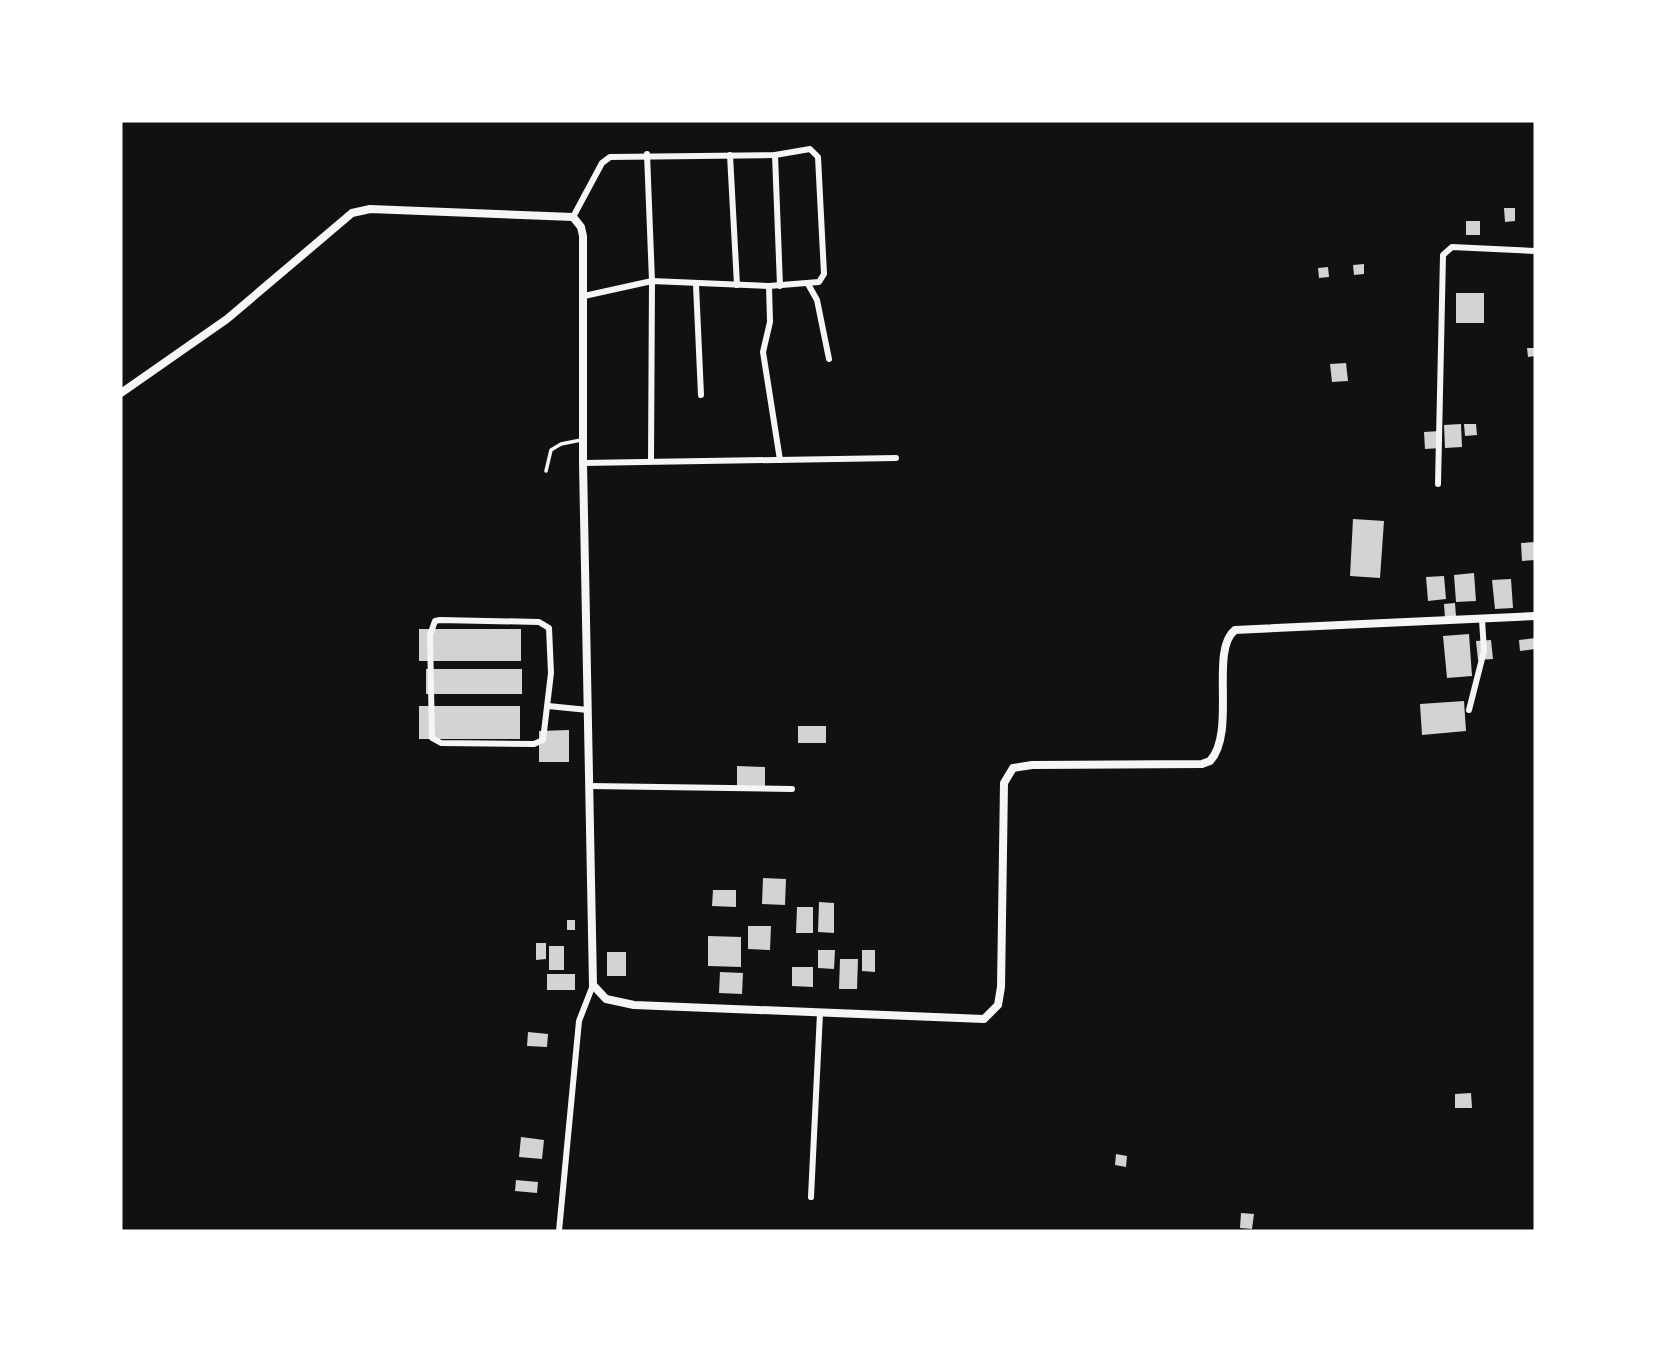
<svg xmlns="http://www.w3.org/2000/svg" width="1656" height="1352" viewBox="0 0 1656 1352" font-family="'Varela Round',sans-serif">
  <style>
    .building { fill: #d3d3d3 }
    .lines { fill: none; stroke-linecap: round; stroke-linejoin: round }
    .service { stroke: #f5f5f5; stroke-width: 3.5 }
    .minor { stroke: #f5f5f5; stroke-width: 6 }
    .tertiary { stroke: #f5f5f5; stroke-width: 8 }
  </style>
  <rect width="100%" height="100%" fill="#111"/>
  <g class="building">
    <polygon points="1504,208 1515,208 1515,221 1505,222"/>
    <rect x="1466" y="221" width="14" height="14"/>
    <polygon points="1364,264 1364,274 1354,275 1353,265"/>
    <polygon points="1328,267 1329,277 1319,278 1318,268"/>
    <rect x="1456" y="293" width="28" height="30"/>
    <polygon points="1527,348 1535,348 1535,356 1528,357"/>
    <polygon points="1346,363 1348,381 1332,382 1330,364"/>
    <polygon points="1461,424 1462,447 1445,448 1444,425"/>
    <polygon points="1464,424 1476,424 1477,435 1465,436"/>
    <polygon points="1440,431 1441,448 1425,449 1424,432"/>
    <polygon points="1353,519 1384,521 1380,578 1350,576"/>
    <polygon points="1535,542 1535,560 1522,561 1521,543"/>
    <polygon points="1474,573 1476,601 1456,602 1454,575"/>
    <polygon points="1444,576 1446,599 1428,601 1426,577"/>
    <polygon points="1511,579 1513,608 1495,609 1492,580"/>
    <polygon points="1455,603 1456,617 1445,618 1444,604"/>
    <rect x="419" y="629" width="102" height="32"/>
    <polygon points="1469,634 1472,676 1447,678 1443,636"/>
    <polygon points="1535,638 1535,649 1520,651 1519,640"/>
    <polygon points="1491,640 1493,659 1478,660 1476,641"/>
    <rect x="426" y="669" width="96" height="25"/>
    <polygon points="1464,701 1466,731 1422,735 1420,704"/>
    <rect x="419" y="706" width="101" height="33"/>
    <rect x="798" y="726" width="28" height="17"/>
    <polygon points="569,730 569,762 539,762 539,731"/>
    <polygon points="737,766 765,767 765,788 737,787"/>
    <polygon points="763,878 786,879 785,905 762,904"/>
    <polygon points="713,890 736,890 736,907 712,906"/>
    <polygon points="819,902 834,903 834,933 818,932"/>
    <polygon points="797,907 813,907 813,933 796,933"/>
    <rect x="567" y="920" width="8" height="10"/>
    <polygon points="748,926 771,926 770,950 748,949"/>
    <polygon points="708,936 741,937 741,967 708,966"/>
    <polygon points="536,943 546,943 546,959 536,960"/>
    <rect x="549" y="946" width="15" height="24"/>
    <polygon points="818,950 835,950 834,969 818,968"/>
    <polygon points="862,950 875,950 875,972 862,971"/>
    <rect x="607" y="952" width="19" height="24"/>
    <polygon points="840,959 858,959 857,989 839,989"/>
    <polygon points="792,967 813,967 813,987 792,986"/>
    <polygon points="720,972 743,973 742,994 719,993"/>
    <rect x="547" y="974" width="28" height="16"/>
    <polygon points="528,1032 548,1034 547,1047 527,1046"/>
    <polygon points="1471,1093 1472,1108 1455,1108 1455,1094"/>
    <polygon points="521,1137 544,1140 542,1159 519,1157"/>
    <polygon points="1116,1154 1127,1156 1126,1167 1115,1165"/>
    <polygon points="516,1180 538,1182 537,1193 515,1191"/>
    <polygon points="1241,1213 1254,1214 1252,1229 1240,1228"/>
  </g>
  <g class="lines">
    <polyline class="service" points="546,471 551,450 561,444 581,440"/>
    <g class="minor">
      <polyline points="647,154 652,281 651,461"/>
      <polyline points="730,155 737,285"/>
      <polyline points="775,155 780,286"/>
      <polyline points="573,217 602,163 610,157 775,155 810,149 818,157 824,274 819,282 769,286 652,281 584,296"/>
      <polyline points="808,284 817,300 829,359"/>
      <polyline points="696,285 701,395"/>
      <polyline points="769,286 770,322 763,352 780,460"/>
      <polyline points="583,463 896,458"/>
      <polyline points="1438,484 1443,255 1452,247 1535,251"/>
      <polygon points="440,620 539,622 549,628 551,673 543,740 534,744 441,743 432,738 430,635 435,621"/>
      <polyline points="548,706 588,710"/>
      <polyline points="1469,710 1484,651 1482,620"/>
      <polyline points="590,786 792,789"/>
      <polyline points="811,1197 820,1013"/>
      <polyline points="559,1231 579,1021 593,985"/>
    </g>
    <path class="tertiary" d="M121,393l106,-74 125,-106 18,-4 203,8 8,10 2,9v227l10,522 13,14 28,6 350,14 14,-14 3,-18 3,-204 9,-15 19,-3 170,-1 8,-3c27,-29 -1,-111 25,-131l300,-14"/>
  </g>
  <rect width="1656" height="1352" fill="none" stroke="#ffffff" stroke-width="245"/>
</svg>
